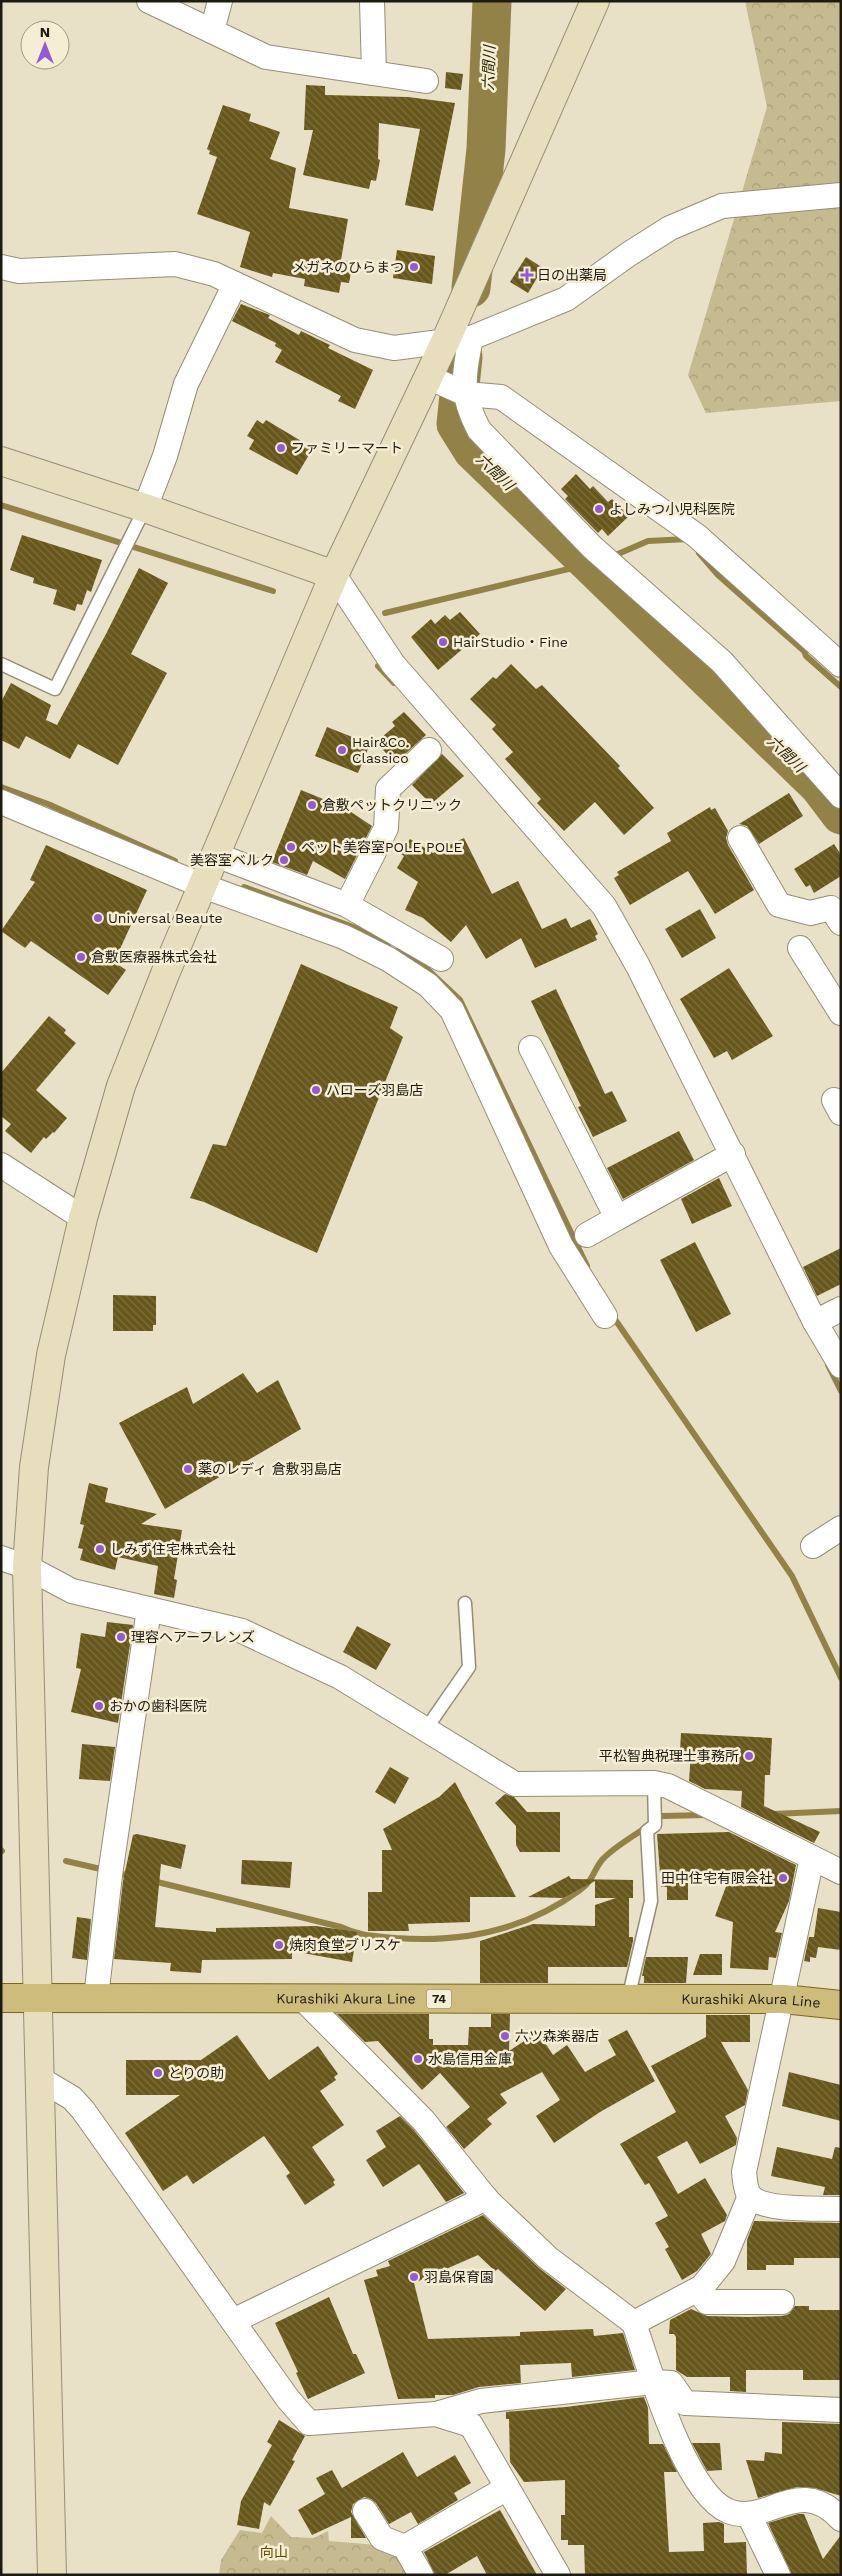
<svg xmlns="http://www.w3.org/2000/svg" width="842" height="2576" viewBox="0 0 842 2576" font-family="'Work Sans','Noto Sans JP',sans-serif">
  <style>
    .forest { fill: url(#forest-crowns) }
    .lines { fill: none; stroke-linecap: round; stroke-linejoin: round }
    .stream { stroke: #938248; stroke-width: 6 }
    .river { stroke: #938248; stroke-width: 39 }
    .building { fill: url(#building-back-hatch) }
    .lane-casing { stroke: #958e77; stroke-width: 15 }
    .street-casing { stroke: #958e77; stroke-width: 26 }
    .secondary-casing { stroke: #958e77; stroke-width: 30 }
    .primary-casing { stroke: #7b671d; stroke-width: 30 }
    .lane { stroke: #fff; stroke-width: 12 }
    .street { stroke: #fff; stroke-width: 24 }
    .secondary { stroke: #e6debd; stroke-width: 28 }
    .primary { stroke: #cebc7c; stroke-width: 28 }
    .poi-dot { fill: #935bd3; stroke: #f5edd4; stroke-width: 2 }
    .labels { text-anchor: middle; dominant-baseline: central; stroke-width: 5; stroke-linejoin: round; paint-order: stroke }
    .shield { fill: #f5edd4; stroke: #5e594c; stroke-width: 1 }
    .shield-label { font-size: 12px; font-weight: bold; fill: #1d1a11 }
    .poi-label { font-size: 14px; fill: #1d1a11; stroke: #f5edd4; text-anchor: start }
    .street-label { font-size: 14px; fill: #1d1a11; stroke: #f5edd4 }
    .park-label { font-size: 14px; fill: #614e01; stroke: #f5edd4 }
    .water-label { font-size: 15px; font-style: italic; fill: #30280d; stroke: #f5edd4 }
  </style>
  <defs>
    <pattern id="forest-crowns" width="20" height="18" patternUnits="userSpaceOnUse" patternTransform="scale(1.25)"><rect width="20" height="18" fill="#c6ba90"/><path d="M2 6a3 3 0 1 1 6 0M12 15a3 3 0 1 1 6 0" fill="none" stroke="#aa9f7b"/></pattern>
    <pattern id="building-back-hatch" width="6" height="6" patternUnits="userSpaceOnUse" patternTransform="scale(1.25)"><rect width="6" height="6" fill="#67571b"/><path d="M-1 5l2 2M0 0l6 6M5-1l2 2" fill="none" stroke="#7c7042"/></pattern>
  </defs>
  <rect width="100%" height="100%" fill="#e8e0c7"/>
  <g class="forest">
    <polygon points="745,1 841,1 841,401 706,413 688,375 767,107"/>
    <polygon points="271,2516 291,2537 314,2538 328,2531 329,2541 377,2545 401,2557 411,2575 219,2575 221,2560 240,2530 262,2533"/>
  </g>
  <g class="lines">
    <g class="stream">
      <polyline points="1,505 273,591"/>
      <polyline points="699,553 718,575 804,651 806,656 841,687"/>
      <polyline points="611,557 648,541 688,539"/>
      <polyline points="385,613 602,561"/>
      <polyline points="378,666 394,683"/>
      <polyline points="1,787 48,804 175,861"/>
      <polyline points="244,887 356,928 388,946"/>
      <polyline points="397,951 427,969 460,1000 587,1266"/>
      <polyline points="612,1315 792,1576 841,1678"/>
      <polyline points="828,1365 841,1391"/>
      <polyline points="773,1814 841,1811"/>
      <polyline points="656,1820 662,1816 707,1815"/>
      <polyline points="1,1850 2,1851"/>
      <polyline points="66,1861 131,1876"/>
      <path d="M153,1881l188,46c18,9 35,9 55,11 66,5 130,-8 184,-48 13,-9 13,-19 22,-30 10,-12 33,-25 46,-34"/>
    </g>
    <g class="river">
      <polyline points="471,288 486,149 492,1"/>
      <polyline points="463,357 456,424 473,451 819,786 841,815"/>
    </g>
  </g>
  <g class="building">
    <polygon points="446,72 463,74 461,90 445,88"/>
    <polygon points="306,85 325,86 325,95 408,97 455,103 433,211 405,205 420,129 379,123 378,159 380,160 376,181 371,180 369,189 303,175 313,130 304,130"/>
    <polygon points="223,105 251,114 249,121 280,132 270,159 296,168 289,208 348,219 341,260 353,262 349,283 341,282 339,293 304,286 305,279 273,273 272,277 240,267 250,232 197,214 217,157 209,154 210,151 207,149"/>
    <polygon points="397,250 435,256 432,284 393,278"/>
    <polygon points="526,257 543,268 528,293 510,282"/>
    <polygon points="241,304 270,315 268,318 299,335 301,331 330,345 328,348 373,370 355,409 338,401 341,396 275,362 282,350 275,346 276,343 232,321"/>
    <polygon points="257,420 263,424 266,420 313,448 297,475 249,449 254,440 247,436"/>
    <polygon points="576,474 590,489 593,486 608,502 612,499 629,516 608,536 602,529 598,533 565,499 568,496 561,489"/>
    <polygon points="22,535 102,560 91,592 87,590 82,605 77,604 75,611 53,604 57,590 33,583 34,578 10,570"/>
    <polygon points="139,568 168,583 131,654 167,673 118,765 78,744 70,759 26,736 19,749 1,740 1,702 11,683 51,705 46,720 57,725 106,634"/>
    <polygon points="460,612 480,634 438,670 411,637 431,619 435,624 445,615 450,620"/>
    <polygon points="511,664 536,689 542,685 620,766 618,768 654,808 624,835 595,802 564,831 537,803 541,799 505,759 513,752 492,729 496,725 470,699 493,677 496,679"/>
    <polygon points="404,712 426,735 395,763 376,742 395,726 392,722"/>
    <polygon points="327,727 370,744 358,773 315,756"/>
    <polygon points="442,754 464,776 431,804 412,785"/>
    <polygon points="301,790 345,808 372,826 345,879 313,861 307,875 272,862"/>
    <polygon points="789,793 803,816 759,844 747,826 739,824"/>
    <polygon points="710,807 711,810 715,808 728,831 726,838 728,845 754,890 715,914 688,871 630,905 614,878 619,875 617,872 671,841 667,833"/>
    <polygon points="464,838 492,894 518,881 542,929 566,918 571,928 590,919 598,934 595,936 597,940 535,968 521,938 486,959 466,925 451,942 423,918 405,910 418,882 397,868 404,856 401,854 410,839 433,853"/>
    <polygon points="834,844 841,855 841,876 814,893 810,885 806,887 794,869"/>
    <polygon points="46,845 147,890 114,962 126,970 108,995 31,941 25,948 1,931 35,882 30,880"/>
    <polygon points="700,909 716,938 682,958 665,929"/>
    <polygon points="301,964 398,1007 390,1028 403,1037 317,1253 204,1202 190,1198 213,1144 226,1146"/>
    <polygon points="729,968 773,1036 732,1060 727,1051 714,1058 680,999"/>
    <polygon points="556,989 605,1094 612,1091 627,1121 593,1137 578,1107 581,1106 531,1001"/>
    <polygon points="49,1016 66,1030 64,1033 76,1043 36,1090 67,1118 54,1133 53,1132 46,1139 44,1137 31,1153 5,1131 11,1124 1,1116 1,1073"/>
    <polygon points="679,1131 694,1160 623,1199 607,1168"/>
    <polygon points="719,1178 732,1206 692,1224 681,1199"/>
    <polygon points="695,1242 731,1314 696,1332 660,1260"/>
    <polygon points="841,1248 841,1284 817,1296 803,1267"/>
    <polygon points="113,1295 156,1296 156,1325 153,1325 153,1331 113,1331"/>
    <polygon points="243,1373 257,1393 278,1380 301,1429 165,1509 119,1423 187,1387 193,1404"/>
    <polygon points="89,1483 108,1488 105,1502 157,1514 141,1524 182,1530 174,1579 177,1580 174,1598 154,1594 158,1566 118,1557 115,1570 80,1560 83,1549 78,1548 84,1525 80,1524"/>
    <polygon points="107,1622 133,1625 118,1723 71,1712 81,1669 76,1668 81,1633 105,1637"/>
    <polygon points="357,1626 391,1644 376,1670 343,1652"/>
    <polygon points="681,1733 772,1738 770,1775 765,1775 764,1806 820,1832 814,1843 741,1807 742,1791 705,1789 689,1781 691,1752 680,1751"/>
    <polygon points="82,1744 115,1747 110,1781 79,1779"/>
    <polygon points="390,1767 409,1778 395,1804 375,1792"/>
    <polygon points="455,1782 516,1897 470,1897 470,1922 408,1924 409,1931 368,1931 368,1892 382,1892 382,1850 392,1850 383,1829 439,1797"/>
    <polygon points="505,1794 514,1797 527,1812 560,1812 560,1852 520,1852 516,1845 516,1826 495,1803"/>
    <polygon points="729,1832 796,1865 789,1901 775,1932 782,1933 776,1958 769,1957 768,1970 730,1968 733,1922 715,1916 731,1873 688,1873 688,1900 667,1900 667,1887 661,1887 657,1834"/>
    <polygon points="137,1834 186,1845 181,1869 161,1864 155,1927 216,1932 216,1928 316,1926 357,1932 352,1962 292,1951 292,1959 202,1960 201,1973 170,1971 171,1963 114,1959 123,1881 133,1835"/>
    <polygon points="242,1860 292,1862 290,1888 241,1884"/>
    <polygon points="569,1876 571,1879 633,1880 633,1898 629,1898 629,1937 633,1937 633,1941 627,1967 548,1967 548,1983 480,1983 480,1941 533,1924 595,1926 595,1905 616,1898 595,1898 595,1881 563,1898 528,1897"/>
    <polygon points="818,1908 841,1912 841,1950 818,1947 816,1958 810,1957 810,1962 804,1961 809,1937 814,1937"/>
    <polygon points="77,1917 91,1919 87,1960 72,1958"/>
    <polygon points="700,1954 722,1954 722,1975 693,1975"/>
    <polygon points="646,1957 688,1957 686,1983 644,1983 644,1976 642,1976"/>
    <polygon points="337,2014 429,2014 429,2039 433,2039 433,2045 468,2045 469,2027 491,2027 491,2014 510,2014 509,2051 538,2032 553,2055 567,2045 585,2072 616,2055 608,2040 627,2030 655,2081 600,2112 554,2143 536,2116 560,2100 542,2072 500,2094 507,2103 487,2119 492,2124 464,2149 446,2127 470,2107 440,2073 422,2090 378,2041 365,2042"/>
    <polygon points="706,2015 750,2015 750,2042 721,2042 748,2090 745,2105 725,2116 737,2138 736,2145 700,2164 687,2141 657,2157 678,2194 705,2178 727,2215 725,2221 701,2234 711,2254 697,2271 682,2280 665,2249 669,2247 655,2223 668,2216 649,2183 645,2185 620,2144 676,2112 651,2066 706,2037"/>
    <polygon points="237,2035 269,2080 318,2046 338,2074 334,2077 336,2080 320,2091 344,2125 312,2147 335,2180 333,2182 335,2185 305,2205 286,2176 290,2173 264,2136 193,2184 187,2175 163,2191 125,2133 180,2095 126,2095 126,2060 201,2060"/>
    <polygon points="789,2072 841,2085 841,2121 782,2106"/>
    <polygon points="400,2116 414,2130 464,2193 446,2202 419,2164 383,2187 366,2160 386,2147 376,2131"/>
    <polygon points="777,2147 832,2159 835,2147 841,2148 841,2195 823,2195 825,2187 771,2176"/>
    <polygon points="483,2215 539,2268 566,2289 545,2311 498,2269 495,2271 478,2255 414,2283 428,2339 520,2336 520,2332 593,2329 594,2336 623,2333 635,2370 572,2377 571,2363 520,2365 521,2383 479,2387 453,2395 435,2395 435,2398 398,2399 364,2280 378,2276 376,2270 390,2266 388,2261"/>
    <polygon points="754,2221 841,2223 841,2258 794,2258 794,2265 766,2265 766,2270 747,2270 747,2240"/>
    <polygon points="329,2297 353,2354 356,2354 365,2373 308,2399 296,2373 298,2372 275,2323"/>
    <polygon points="795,2306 809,2306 809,2310 841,2310 841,2380 803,2380 803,2370 746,2370 746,2392 730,2391 730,2377 687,2377 676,2370 676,2337 674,2334 669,2334 670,2320 691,2309 707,2316 747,2317 782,2316 789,2314"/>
    <polygon points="644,2397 648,2408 649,2444 663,2444 677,2472 664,2472 669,2552 704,2551 703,2523 719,2522 724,2524 724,2543 746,2542 747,2575 585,2575 584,2545 568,2545 568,2540 561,2540 561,2515 565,2515 565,2480 524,2482 510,2462 509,2419 506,2419 506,2412 566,2407"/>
    <polygon points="279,2420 305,2436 292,2460 295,2461 270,2506 264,2502 259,2529 237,2525 241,2501 272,2445 267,2442"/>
    <polygon points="782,2422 841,2424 841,2496 815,2488 797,2487 758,2498 746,2460 764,2461 765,2452 782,2454"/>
    <polygon points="692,2443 720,2443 722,2470 707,2471"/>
    <polygon points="403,2452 417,2477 455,2455 471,2483 454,2493 458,2500 418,2524 411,2512 389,2524 376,2503 371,2499 364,2497 353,2504 351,2512 366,2538 351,2538 351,2517 312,2535 298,2510 325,2494 316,2478 332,2470 342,2488"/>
    <polygon points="500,2510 537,2575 487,2575 477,2556 445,2575 435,2575 424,2552"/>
    <polygon points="798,2514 804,2514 823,2559 841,2535 841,2575 792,2575 768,2523"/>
  </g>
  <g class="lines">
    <defs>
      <g id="lane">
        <polyline points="1,664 55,689 145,508"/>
        <polyline points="426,1729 469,1667 465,1603"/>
        <polyline points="628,1999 651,1901 647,1831 655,1825 654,1783"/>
      </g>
      <g id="street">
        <polyline points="149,1 266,57 426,81"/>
        <polyline points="372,1 374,73"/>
        <polyline points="212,31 220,1"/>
        <polyline points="1,267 19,271 175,264 214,274 355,340 394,348 471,338 566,299 629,254 670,228 722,206 841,195"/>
        <path d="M471,338c-8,38 -11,56 8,92l113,117 130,115 119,134"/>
        <polyline points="428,377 466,394 501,397 697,536 841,665"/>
        <polyline points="145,508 165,456 186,384 235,284"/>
        <polyline points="334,575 393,664 604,906 638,966 815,1322 841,1366"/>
        <polyline points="1,802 203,886 344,937 388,959 428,985 452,1010 561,1246 605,1316"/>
        <polyline points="740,838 779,905 810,913 831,908 841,923"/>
        <polyline points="216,855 347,905 441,959"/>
        <polyline points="347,905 386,828 388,789 429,750"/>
        <polyline points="800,948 841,1013"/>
        <polyline points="531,1048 617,1218 733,1154"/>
        <polyline points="834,1100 841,1113"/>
        <polyline points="1,1165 83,1218"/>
        <polyline points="587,1235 617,1218"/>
        <polyline points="815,1322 841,1309"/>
        <polyline points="813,1546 841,1528"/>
        <polyline points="1,1558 27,1567 72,1591 242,1631 340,1677 515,1784 654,1783 668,1786 841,1872"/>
        <path d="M812,1858l-68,314c1,8 1,16 5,23 13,17 70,13 92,14"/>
        <polyline points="96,1998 110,1875 149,1609"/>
        <polyline points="302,1998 424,2121 488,2201 548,2258 634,2323"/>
        <polyline points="40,2079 72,2098 83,2110 288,2399 309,2423 436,2414 481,2401 653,2382 671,2383 685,2403 841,2410"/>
        <path d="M750,2196l-27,65 -21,26 -68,36c15,44 50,169 94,188 40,16 70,-38 113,8"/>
        <polyline points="697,2290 707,2302 782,2302"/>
        <polyline points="233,2321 486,2198"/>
        <polyline points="436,2414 471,2425 558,2575"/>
        <polyline points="365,2511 382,2538 405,2547 421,2575"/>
        <polyline points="749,2515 778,2575"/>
        <polyline points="405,2547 507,2488"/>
      </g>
      <g id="secondary">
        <polyline points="1,461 145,508 334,575"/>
        <polyline points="52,2575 27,1567 34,1467 51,1355 83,1218 121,1086 165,974 334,575 446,340 595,1"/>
      </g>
      <g id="primary">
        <path id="s1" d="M1,1998l782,1 58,6"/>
      </g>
    </defs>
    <use href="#lane" class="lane-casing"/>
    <use href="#street" class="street-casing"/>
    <use href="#secondary" class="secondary-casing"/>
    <use href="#primary" class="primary-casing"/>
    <use href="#lane" class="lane"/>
    <use href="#street" class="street"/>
    <use href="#secondary" class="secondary"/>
    <use href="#primary" class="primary"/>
  </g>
  <g class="poi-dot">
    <circle cx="414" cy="267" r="5"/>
    <path d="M524.5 267.5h5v5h5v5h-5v5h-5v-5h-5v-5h5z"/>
    <circle cx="281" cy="448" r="5"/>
    <circle cx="599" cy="509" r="5"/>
    <circle cx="443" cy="642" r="5"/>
    <circle cx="342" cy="750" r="5"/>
    <circle cx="312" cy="805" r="5"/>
    <circle cx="291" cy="847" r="5"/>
    <circle cx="284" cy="860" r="5"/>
    <circle cx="98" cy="918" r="5"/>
    <circle cx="81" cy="957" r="5"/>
    <circle cx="316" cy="1090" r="5"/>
    <circle cx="188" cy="1469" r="5"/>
    <circle cx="100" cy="1549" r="5"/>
    <circle cx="121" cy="1637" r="5"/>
    <circle cx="99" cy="1706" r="5"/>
    <circle cx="749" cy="1756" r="5"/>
    <circle cx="783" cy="1878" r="5"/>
    <circle cx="279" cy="1945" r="5"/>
    <circle cx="505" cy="2036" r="5"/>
    <circle cx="418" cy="2059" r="5"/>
    <circle cx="158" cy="2073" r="5"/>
    <circle cx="414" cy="2277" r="5"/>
  </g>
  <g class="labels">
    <rect class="shield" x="426.5" y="1989.5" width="25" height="19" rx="4"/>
    <g class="shield-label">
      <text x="439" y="1999">74</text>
    </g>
    <g class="poi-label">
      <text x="404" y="267" text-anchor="end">メガネのひらまつ</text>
      <text x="537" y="275">日の出薬局</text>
      <text x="291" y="448">ファミリーマート</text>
      <text x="609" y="509">よしみつ小児科医院</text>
      <text x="453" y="642">HairStudio・Fine</text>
      <text x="352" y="742">Hair&amp;Co.<tspan x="352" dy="16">Classico</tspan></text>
      <text x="322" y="805">倉敷ペットクリニック</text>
      <text x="301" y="847">ペット美容室POLE POLE</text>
      <text x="274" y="860" text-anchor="end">美容室ベルク</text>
      <text x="108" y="918">Universal Beaute</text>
      <text x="91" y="957">倉敷医療器株式会社</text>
      <text x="326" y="1090">ハローズ羽島店</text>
      <text x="198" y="1469">薬のレディ 倉敷羽島店</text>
      <text x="110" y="1549">しみず住宅株式会社</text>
      <text x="131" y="1637">理容ヘアーフレンズ</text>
      <text x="109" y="1706">おかの歯科医院</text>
      <text x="739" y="1756" text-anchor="end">平松智典税理士事務所</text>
      <text x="773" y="1878" text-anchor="end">田中住宅有限会社</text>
      <text x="289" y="1945">焼肉食堂ブリスケ</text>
      <text x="515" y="2036">六ツ森楽器店</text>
      <text x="428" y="2059">水島信用金庫</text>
      <text x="168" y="2073">とりの助</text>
      <text x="424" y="2277">羽島保育園</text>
    </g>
    <g class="street-label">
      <text stroke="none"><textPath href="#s1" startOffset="345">Kurashiki Akura Line</textPath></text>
      <text stroke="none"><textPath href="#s1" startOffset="750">Kurashiki Akura Line</textPath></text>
    </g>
    <g class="park-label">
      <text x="274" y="2552">向山</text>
    </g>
    <g class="water-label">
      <text transform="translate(489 68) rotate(-88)">六間川</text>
      <text transform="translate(495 472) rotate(44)">六間川</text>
      <text transform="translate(786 754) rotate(44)">六間川</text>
    </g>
  </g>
  <rect width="842" height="2576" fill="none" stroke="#1d1a11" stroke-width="5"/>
  <g transform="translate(45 45)"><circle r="24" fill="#f5edd4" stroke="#9f9986"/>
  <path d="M0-4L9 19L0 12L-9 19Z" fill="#935bd3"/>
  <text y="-8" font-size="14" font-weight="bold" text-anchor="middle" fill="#1d1a11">N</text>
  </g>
</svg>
